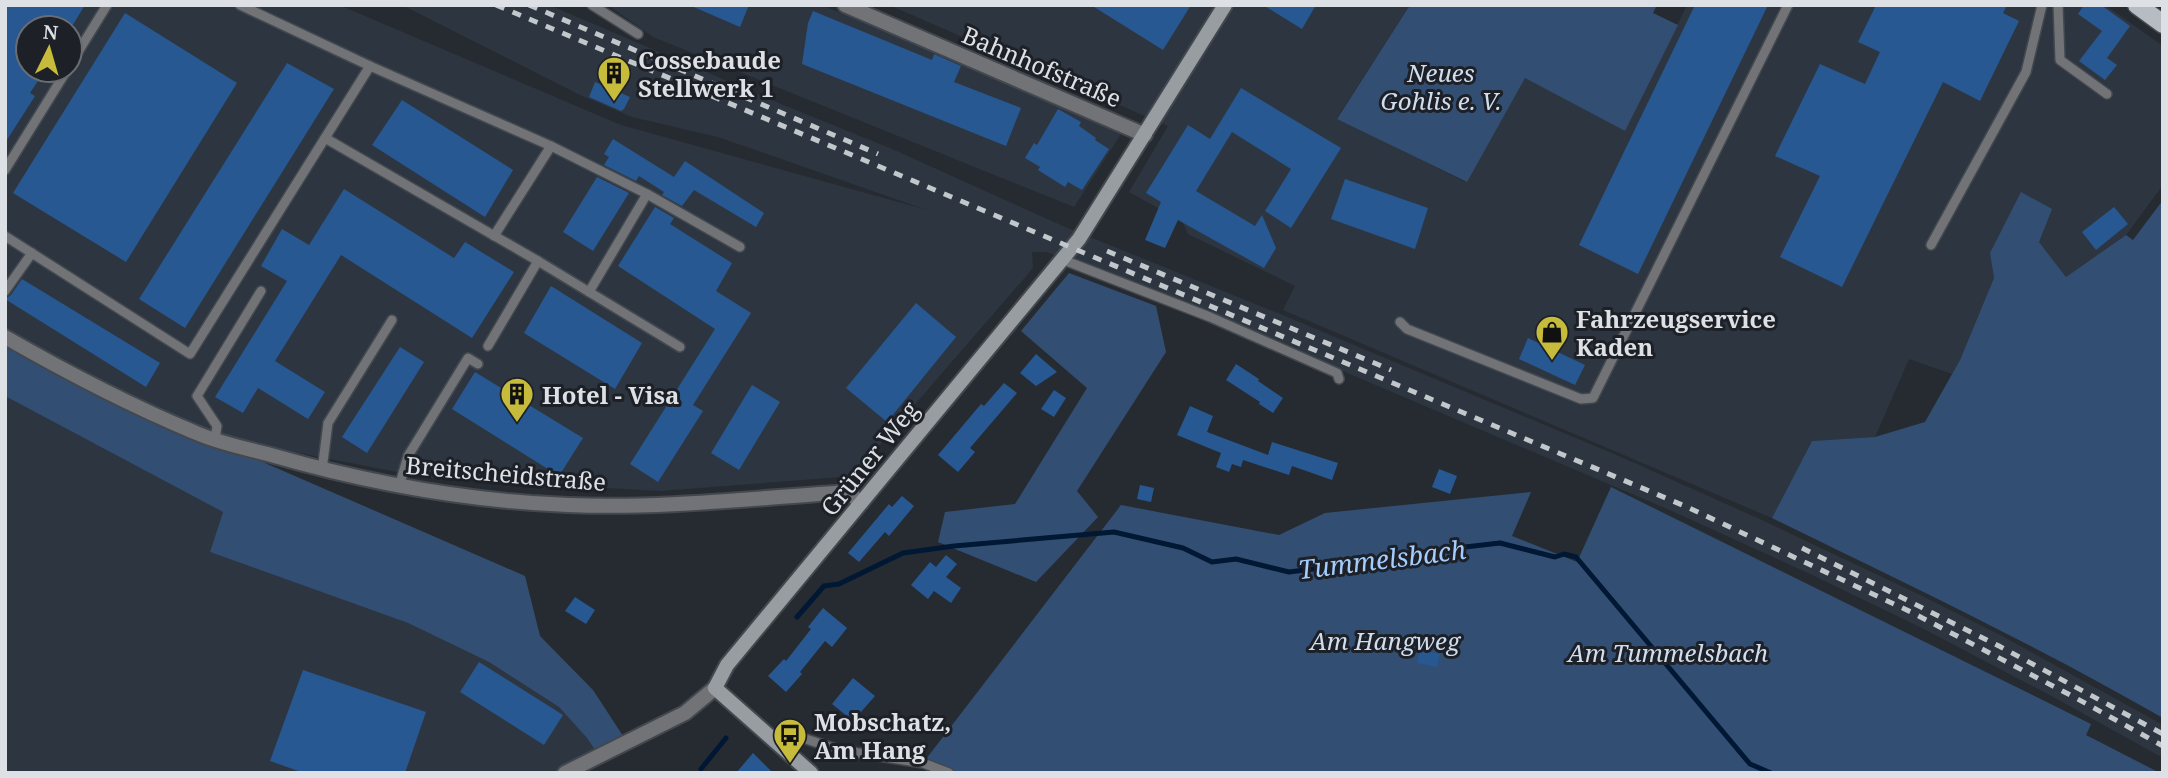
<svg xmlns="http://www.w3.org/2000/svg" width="2168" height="778" viewBox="0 0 2168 778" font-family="'Noto Serif',serif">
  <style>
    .built { fill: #2d3640; fill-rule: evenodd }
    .green { fill: #324f73 }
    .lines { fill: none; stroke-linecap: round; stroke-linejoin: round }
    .stream { stroke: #011835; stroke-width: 5 }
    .building { fill: #275891 }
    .lane-casing { stroke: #43484e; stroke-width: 12 }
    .street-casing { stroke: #43484e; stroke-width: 18 }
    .secondary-casing { stroke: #43484e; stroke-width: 18 }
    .primary-casing { stroke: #43484e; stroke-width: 21 }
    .lane { stroke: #717377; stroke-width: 9 }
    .street { stroke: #717377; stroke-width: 14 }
    .secondary { stroke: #989da2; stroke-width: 14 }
    .primary { stroke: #b7bcc3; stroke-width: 18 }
    .rail { stroke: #c2c7cb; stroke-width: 5; stroke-dasharray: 9 9; stroke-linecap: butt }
    .labels { text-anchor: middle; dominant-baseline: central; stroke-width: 6; stroke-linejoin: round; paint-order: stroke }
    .poi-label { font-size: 24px; font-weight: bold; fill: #dde1e5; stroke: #1d2127; text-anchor: start }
    .street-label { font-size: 24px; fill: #dde1e5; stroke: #1d2127 }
    .park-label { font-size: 24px; font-style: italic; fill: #cfddee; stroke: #1d2127 }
    .water-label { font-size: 26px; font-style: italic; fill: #a4cdfe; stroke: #1d2127 }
  </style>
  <rect width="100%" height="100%" fill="#262b31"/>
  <g class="built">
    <path d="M5,5h334l282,120 306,85 -209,-73 -86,-20 -52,-22 -178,-90h147l232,99 111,45 173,78 220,89 336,141 143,64 154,73 86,43 159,88v33l-106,-59 -133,-70 -116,-56 -136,-62 -555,-236 -71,-23h-14l1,16 -180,208 -193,15 -232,-13 -232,-45 -191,-96zM28,28h42v42h-42z"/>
    <polygon points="608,5 821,5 936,51 1121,134 1074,207 653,37"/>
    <polygon points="889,5 1410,5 1337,118 1465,182 1524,77 1625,131 1687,5 2105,5 2163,46 2163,185 2126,235 2066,277 2039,242 1990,253 1994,278 1960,360 1952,374 1909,359 1875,437 1812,441 1772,518 1283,310 1295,286 1188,234 1182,221 1129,192 1168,126"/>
    <polygon points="5,396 223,512 210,552 408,623 489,662 559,707 587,738 599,756 565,773 5,773"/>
  </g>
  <g class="green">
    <polygon points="1410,5 1657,5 1653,13 1678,25 1625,131 1525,78 1467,182 1337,119"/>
    <path d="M2021,192l31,17 -13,33 27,35 60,-42 7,5 30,-40v518c-127,-73 -260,-136 -391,-200l40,-77 63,-4 50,-15 35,-62 34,-82 -4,-25z"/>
    <polygon points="1069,273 1156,306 1166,352 1077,491 1098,517 1036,582 938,542 945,512 1015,504 1087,388 1021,331"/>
    <polygon points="5,337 196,433 525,576 540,636 593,690 627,742 599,756 587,738 559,707 489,662 408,623 210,552 223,512 5,396"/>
    <polygon points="1611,487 2091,724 2086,735 2160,773 949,773 923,763 1121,505 1279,535 1325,513 1531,492 1512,536 1577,562"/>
  </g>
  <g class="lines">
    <g class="stream">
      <polyline points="797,617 824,586 839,584 903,553 954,546 1114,532 1183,548 1212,562 1236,559 1289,572 1384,560 1430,551 1500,543 1555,557 1564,554 1576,557 1750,764 1771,773"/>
      <polyline points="701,769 726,738"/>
    </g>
  </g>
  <g class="building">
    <polygon points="5,5 85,5 71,28 28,28 28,70 45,70 30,93 35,96 5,143"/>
    <polygon points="689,5 749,5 740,27"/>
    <polygon points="1091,5 1191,5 1163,50"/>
    <polygon points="1263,5 1316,5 1302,29"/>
    <polygon points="1695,5 1768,5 1638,274 1579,245"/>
    <polygon points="1876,5 2007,5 2003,13 2019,21 1980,101 1943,82 1842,287 1780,257 1820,176 1775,156 1820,64 1865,84 1880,52 1858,42"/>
    <polygon points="2084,5 2101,5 2130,26 2107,58 2117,65 2105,80 2079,61 2102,31 2078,14"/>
    <polygon points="813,11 932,60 934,54 961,66 954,82 1021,108 1006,146 802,64 808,23"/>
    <polygon points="125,13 237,83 126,262 13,193"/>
    <polygon points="287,63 334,89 185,328 139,299"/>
    <polygon points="595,82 630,97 624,109 621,111 589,97"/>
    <polygon points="1241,88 1341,148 1291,228 1265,211 1291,169 1232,132 1196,191 1255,226 1262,215 1276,248 1264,268 1178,220 1165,248 1145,240 1161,202 1146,193 1188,125 1210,139"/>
    <polygon points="402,100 513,170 485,217 372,145"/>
    <polygon points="1058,109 1081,122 1079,126 1096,138 1095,140 1109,149 1082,190 1068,182 1065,187 1038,170 1040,167 1025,158 1034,143 1037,145"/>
    <polygon points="613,139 674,177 685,161 764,213 756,227 694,190 682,206 662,195 664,192 639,176 636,181 604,165 609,157 604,154"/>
    <polygon points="597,177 629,193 593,251 563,232"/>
    <polygon points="1345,179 1428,208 1415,249 1331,219"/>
    <polygon points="344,189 454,258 465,242 514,272 472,338 341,255 275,361 325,392 308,419 258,388 243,413 215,397 287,281 261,266 282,229 309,245"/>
    <polygon points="655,207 674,218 670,224 732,263 716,291 751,313 693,405 703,411 658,482 630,464 715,329 618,266"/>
    <polygon points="2114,207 2128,224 2096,250 2082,232"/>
    <polygon points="22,279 160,363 146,387 5,299 11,295"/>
    <polygon points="551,286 642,343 615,389 524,333"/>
    <polygon points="916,303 956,337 887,422 846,388"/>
    <polygon points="1528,338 1585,365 1575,385 1519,359"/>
    <polygon points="400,347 424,362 367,453 342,437"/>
    <polygon points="1036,354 1057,372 1036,386 1020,373"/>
    <polygon points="1236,364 1259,379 1258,381 1283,398 1273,413 1259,404 1260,402 1226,380"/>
    <polygon points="475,372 583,438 559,476 452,409"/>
    <polygon points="1004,383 1017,393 970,448 975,452 958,472 938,455 981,404 984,406"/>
    <polygon points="752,385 780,402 739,470 711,453"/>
    <polygon points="1054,390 1066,398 1054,417 1041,409"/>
    <polygon points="1190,406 1213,416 1207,432 1268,455 1272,442 1338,463 1332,480 1292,466 1289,475 1243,460 1241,467 1232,464 1229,472 1216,467 1221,453 1177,435"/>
    <polygon points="1439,469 1457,476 1450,494 1432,487"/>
    <polygon points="1140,485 1154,488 1151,502 1137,499"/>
    <polygon points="902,496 914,506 889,536 885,532 859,562 848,553 889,504 892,507"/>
    <polygon points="946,555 957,564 946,577 961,588 951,603 934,591 928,599 911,585 930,562 936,567"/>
    <polygon points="575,597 595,610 586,624 565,611"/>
    <polygon points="823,608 847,628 832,647 825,641 800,672 802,674 786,692 768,676 784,659 786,661 811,629 808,627"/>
    <polygon points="1420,650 1440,654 1437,667 1417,663"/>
    <polygon points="479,662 563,715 544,745 460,692"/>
    <polygon points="303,670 426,712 405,773 304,773 270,761"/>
    <polygon points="853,678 875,696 853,721 832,704"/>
    <polygon points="753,753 773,773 736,773"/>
  </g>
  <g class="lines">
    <defs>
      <g id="lane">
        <polyline points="592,5 638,34"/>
        <polyline points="2058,5 2060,60 2107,94"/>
        <polyline points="70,65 107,5"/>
        <polyline points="370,66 551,146 494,236"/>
        <polyline points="325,138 538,261 488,346"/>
        <polyline points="551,146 647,194 740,247"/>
        <polyline points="5,170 67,70"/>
        <polyline points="5,236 190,354 370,66 240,5"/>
        <polyline points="1931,245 2026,72 2042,5"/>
        <polyline points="1061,259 1210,317 1337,373 1339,379"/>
        <polyline points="538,261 680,347"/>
        <polyline points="5,291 32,253"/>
        <polyline points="589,292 647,194"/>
        <polyline points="1400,322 1407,329 1581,399 1593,398 1788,5"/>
        <polyline points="215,439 217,426 197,396 261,291"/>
        <polyline points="322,470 328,423 392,320"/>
        <polyline points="399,487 408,456 468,358 478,364"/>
        <polyline points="776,741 785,732 839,750 923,763 949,773"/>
      </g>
      <g id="street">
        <polyline points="845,5 1145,135"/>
        <path d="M5,337c61,35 124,68 189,95 24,11 51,16 77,23 97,28 195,46 297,50 93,4 187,-7 280,-13l13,11"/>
        <polyline points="565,773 685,713 715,688"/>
      </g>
      <polyline id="secondary" points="811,773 715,688 727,665 1079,239 1225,5"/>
      <polyline id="primary" points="2137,5 2163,24"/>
    </defs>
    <use href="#lane" class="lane-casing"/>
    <use href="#street" class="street-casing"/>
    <use href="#secondary" class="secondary-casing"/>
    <use href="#primary" class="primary-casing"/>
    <use href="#lane" class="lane"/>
    <use href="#street" class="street"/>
    <use href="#secondary" class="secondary"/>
    <use href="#primary" class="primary"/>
    <g class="rail">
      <polyline points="496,5 1687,507 1911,612 2074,697 2163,746"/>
      <polyline points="529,5 878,154"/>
      <polyline points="1107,251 1391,370"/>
      <polyline points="1802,548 1999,646 2163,734"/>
    </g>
  </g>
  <defs>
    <symbol id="building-pin" viewBox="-11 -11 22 30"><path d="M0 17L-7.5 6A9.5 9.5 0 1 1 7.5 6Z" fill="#c7bb3b" stroke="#1d2127"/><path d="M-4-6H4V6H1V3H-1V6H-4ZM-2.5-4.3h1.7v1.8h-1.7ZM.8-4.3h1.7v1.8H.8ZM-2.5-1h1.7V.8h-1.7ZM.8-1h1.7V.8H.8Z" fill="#111"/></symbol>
    <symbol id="shop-pin" viewBox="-11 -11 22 30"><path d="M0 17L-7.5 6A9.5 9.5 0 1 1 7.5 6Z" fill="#c7bb3b" stroke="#1d2127"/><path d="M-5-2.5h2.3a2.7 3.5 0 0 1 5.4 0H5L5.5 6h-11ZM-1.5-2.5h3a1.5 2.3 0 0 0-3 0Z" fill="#111"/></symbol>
    <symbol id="bus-pin" viewBox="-11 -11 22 30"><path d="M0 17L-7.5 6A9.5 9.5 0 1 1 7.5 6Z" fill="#c7bb3b" stroke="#1d2127"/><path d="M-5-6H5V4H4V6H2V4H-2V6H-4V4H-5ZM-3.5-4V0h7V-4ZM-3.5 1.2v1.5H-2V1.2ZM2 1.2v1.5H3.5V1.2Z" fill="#111"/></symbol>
  </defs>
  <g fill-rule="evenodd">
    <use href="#building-pin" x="595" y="54" width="38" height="52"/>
    <use href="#shop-pin" x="1533" y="313" width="38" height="52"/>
    <use href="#building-pin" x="498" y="375" width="38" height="52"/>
    <use href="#bus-pin" x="771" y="716" width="38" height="52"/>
  </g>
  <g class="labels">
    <g class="poi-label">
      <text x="638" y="59">Cossebaude<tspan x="638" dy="28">Stellwerk 1</tspan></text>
      <text x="1576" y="318">Fahrzeugservice<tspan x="1576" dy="28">Kaden</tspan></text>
      <text x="542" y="394">Hotel - Visa</text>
      <text x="814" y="721">Mobschatz,<tspan x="814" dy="28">Am Hang</tspan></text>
    </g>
    <g class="street-label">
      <text transform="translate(1042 66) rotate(23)">Bahnhofstraße</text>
      <text transform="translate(869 458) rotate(-51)">Grüner Weg</text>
      <text transform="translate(506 473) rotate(5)">Breitscheidstraße</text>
    </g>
    <g class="park-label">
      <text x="1441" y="72">Neues<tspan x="1441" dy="28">Gohlis e. V.</tspan></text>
      <text x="1385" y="640">Am Hangweg</text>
      <text x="1668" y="652">Am Tummelsbach</text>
    </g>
    <g class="water-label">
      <text transform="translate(1382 559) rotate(-7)">Tummelsbach</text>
    </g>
  </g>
  <rect width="2168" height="778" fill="none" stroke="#dde1e5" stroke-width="14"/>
  <g transform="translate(49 49) rotate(5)"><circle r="33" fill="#1d2127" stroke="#6a6e73" stroke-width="2"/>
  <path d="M0-5L12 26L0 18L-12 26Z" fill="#c7bb3b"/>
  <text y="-10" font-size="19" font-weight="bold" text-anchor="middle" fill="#dde1e5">N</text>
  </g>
</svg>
